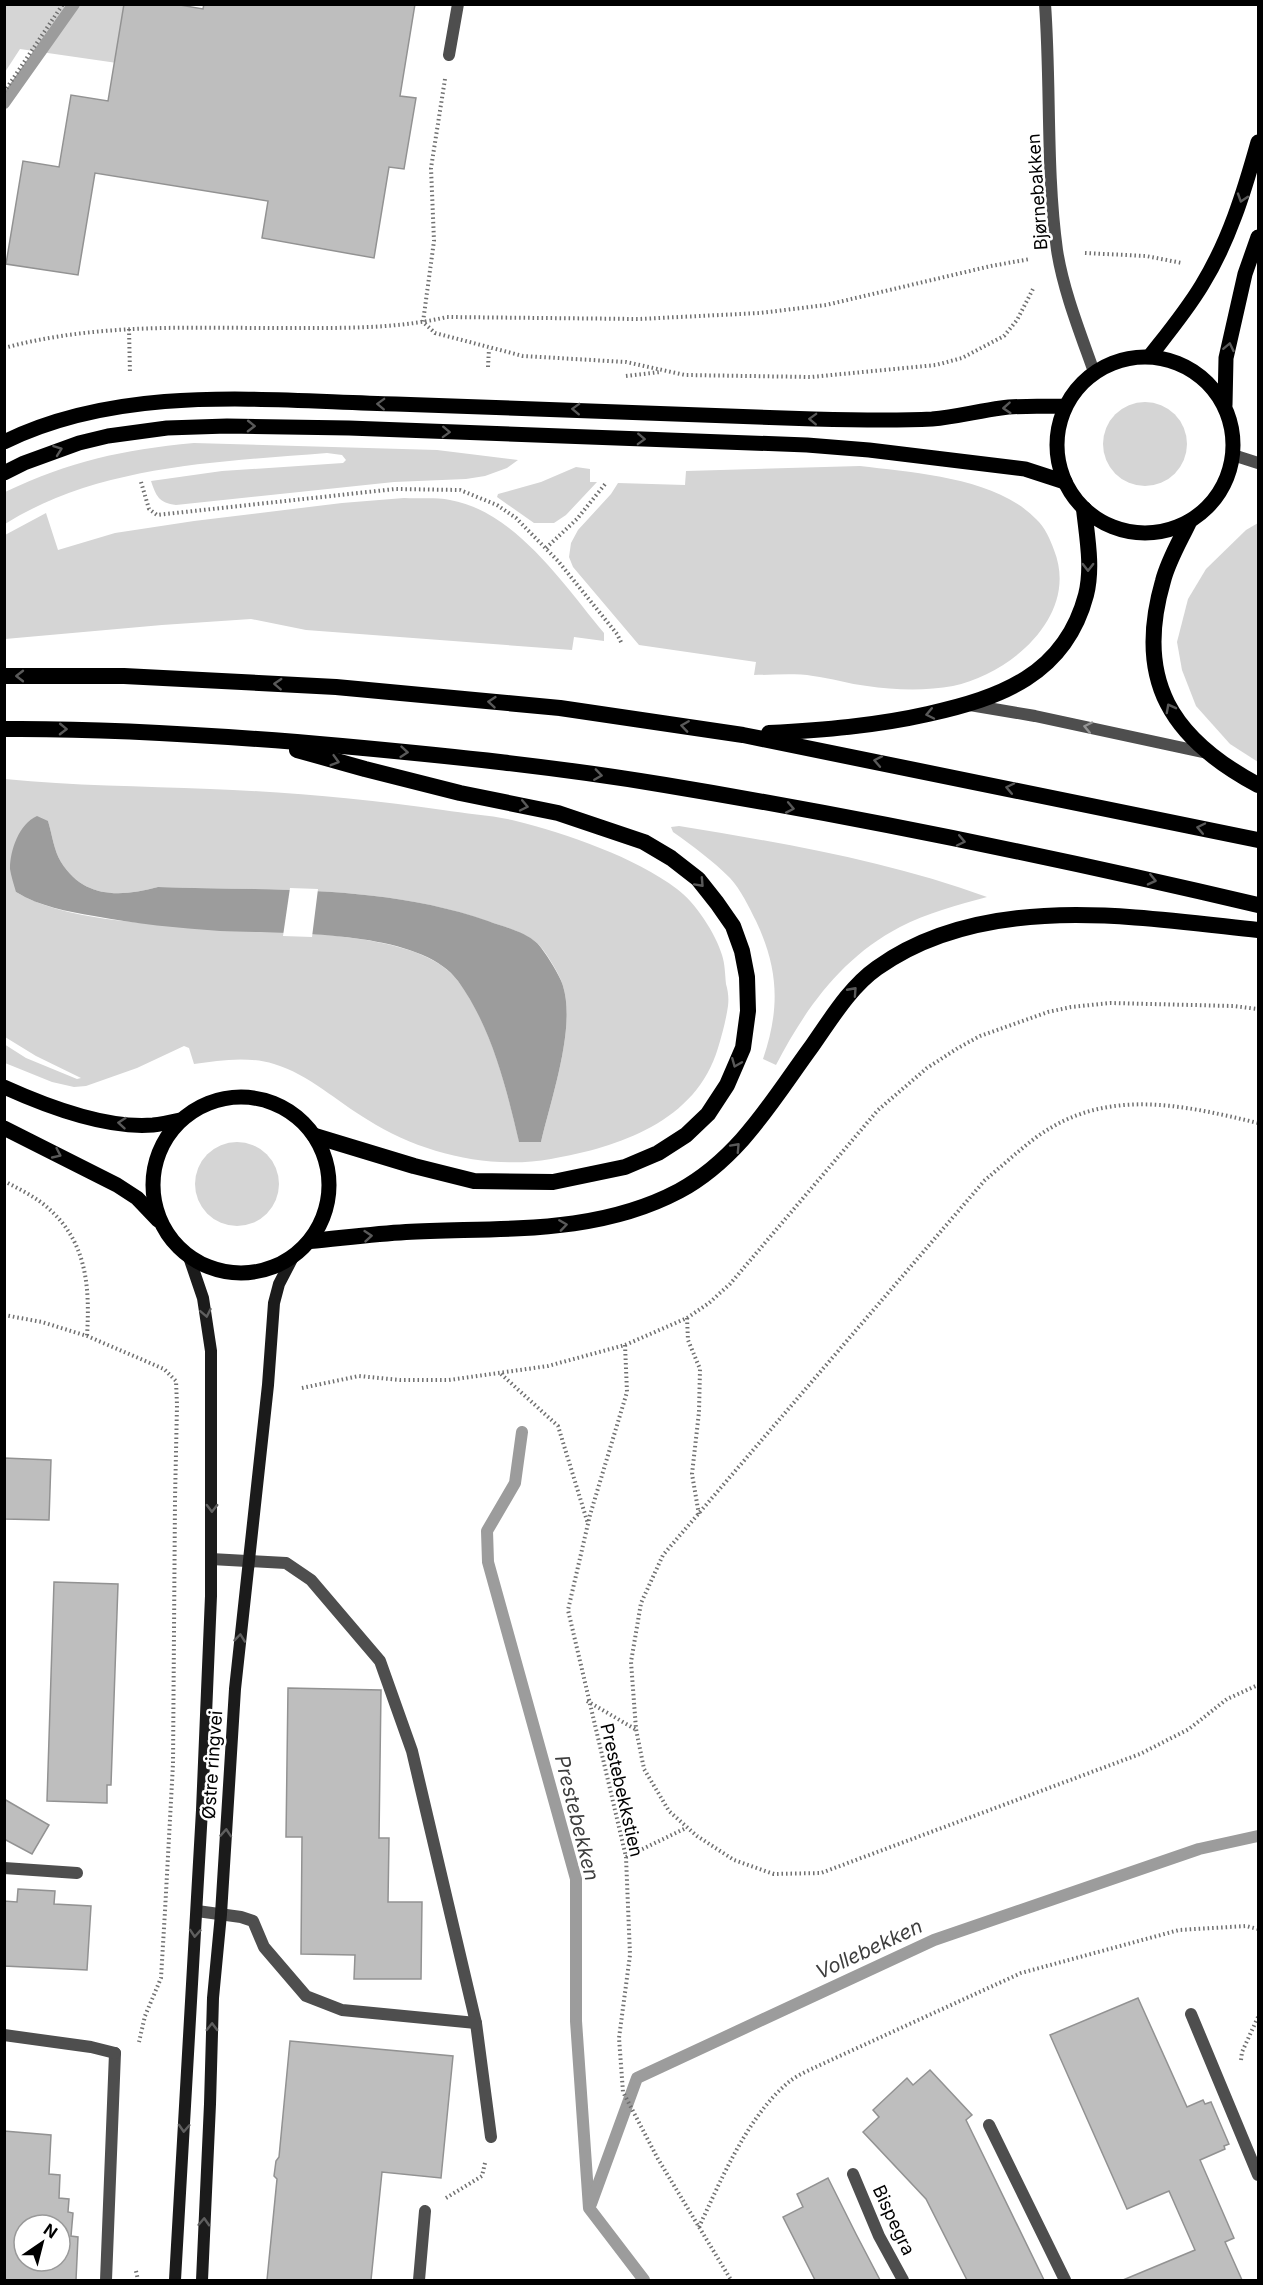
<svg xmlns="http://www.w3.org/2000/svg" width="1263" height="2285" viewBox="0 0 1263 2285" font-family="Inter,sans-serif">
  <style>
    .green { fill: #d5d5d5; fill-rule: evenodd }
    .water { fill: #9c9c9c }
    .pier { fill: #fff }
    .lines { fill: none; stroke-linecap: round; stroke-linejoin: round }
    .stream { stroke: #9c9c9c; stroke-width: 12 }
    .building { fill: #bebebe; stroke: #929292; stroke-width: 1.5; fill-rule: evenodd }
    .path { stroke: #707070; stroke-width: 4; stroke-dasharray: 1.5 3; stroke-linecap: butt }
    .service { stroke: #4e4e4e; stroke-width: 12 }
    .minor { stroke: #4e4e4e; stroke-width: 12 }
    .secondary { stroke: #1b1b1b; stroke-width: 12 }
    .primary { stroke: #000; stroke-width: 15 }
    .trunk { stroke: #000; stroke-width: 16 }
    .oneway { stroke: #595959 }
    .oneway2 { stroke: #959595 }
    .oneway3 { stroke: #5f5f5f }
    .labels { text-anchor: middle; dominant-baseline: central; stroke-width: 5; stroke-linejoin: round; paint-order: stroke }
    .street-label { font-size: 18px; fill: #000; stroke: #fff }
    .water-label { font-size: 20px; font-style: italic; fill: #3d3d3d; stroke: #fff }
  </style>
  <rect width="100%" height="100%" fill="#fff"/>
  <g class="green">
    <polygon points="174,4 214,77 20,49 5,72 5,5"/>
    <circle cx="1145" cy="444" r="42"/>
    <path d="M194,443l243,7 81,10 -11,8 -22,8 -19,3 -72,3 -218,23c-17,-2 -20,-9 -25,-24l71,-10 121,-8 3,-3 -4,-5 -15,-2c-108,9 -228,12 -322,71v-32c66,-31 116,-42 189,-49z"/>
    <path d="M860,466c55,7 135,11 176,53 9,8 14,20 18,31 26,65 -43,124 -101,136 -27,5 -59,4 -86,0 -18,-2 -36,-8 -54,-10 -18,-3 -40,-1 -59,-1l2,-13 -117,-17 -66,-78 -4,-10 2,-14 7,-13 33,-36 7,-11 67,2 1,-14z"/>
    <polygon points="576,467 590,469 590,482 597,482 566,515 554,523 534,523 497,497 498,494 541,482"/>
    <path d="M404,498c15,1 32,-1 46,2 65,11 114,85 154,133v8l-30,-4 -2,13 -266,-20 -55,-11 -89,6 -157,14v-104l41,-22 12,37 57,-17 79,-12 148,-18z"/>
    <polygon points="1258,523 1258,762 1230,744 1196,706 1182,670 1177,642 1188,599 1206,569 1246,530"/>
    <path d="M5,779c68,7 136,7 205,10 78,3 156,10 233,21 24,4 49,5 73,11 51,13 119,36 161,68 18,13 39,45 45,66 3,9 3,19 4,29 2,7 3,14 2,22 -2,14 -6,29 -10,42 -22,74 -99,99 -167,111 -62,11 -131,-6 -183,-39 -32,-19 -58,-45 -94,-56 -26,-8 -54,-4 -80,0l-5,-16 -5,-2 -47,22 -51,18 -12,1 -22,-5 -47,-19 -1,-19 22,14 51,21 4,-1 -45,-22 -31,-19zM48,821c4,13 6,30 13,41 23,37 60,35 97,25 110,4 224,-3 329,34 17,6 36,10 50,22 7,6 24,33 26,43 13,42 -12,113 -22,156l-22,-1c-13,-54 -27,-114 -61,-160 -58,-79 -342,-28 -442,-89z"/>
    <path d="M679,826c104,17 209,35 308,71 -29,8 -60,16 -87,30 -58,30 -95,82 -124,138l-13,-6c17,-50 16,-89 -7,-138 -7,-14 -15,-31 -26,-43 -17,-17 -37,-32 -57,-46l-2,-5z"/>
    <circle cx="237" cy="1184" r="42"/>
  </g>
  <path class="water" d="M37,816l11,5c4,13 6,30 13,41 23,37 60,35 97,25 110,4 224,-3 330,34 16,6 36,10 49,22 7,7 24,34 26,43 13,42 -12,113 -22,156h-22c-13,-55 -27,-114 -61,-161 -38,-53 -178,-47 -238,-50 -42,-3 -84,-7 -126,-15 -28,-5 -53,-9 -78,-24 -2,-7 -5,-16 -6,-23 0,-19 9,-45 27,-53z"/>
  <polygon class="pier" points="290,888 318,889 312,937 283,936"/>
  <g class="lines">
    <g class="stream">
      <polyline points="4,103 74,4"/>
      <polyline points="522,1432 515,1483 487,1531 488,1562 576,1879 576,2021 589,2208 644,2280"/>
      <polyline points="591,2204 637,2078 934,1940 1199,1849 1258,1836"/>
    </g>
  </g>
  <g class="building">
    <polygon points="124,4 174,4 203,9 204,4 415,4 400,96 416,98 404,169 389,167 374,258 262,238 268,201 95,173 78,275 6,264 23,161 59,167 71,95 108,101"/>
    <polygon points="4,1458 51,1460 49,1520 4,1519"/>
    <polygon points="54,1582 118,1584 111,1785 107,1785 107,1803 47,1801"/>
    <polygon points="288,1688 381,1690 379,1838 389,1838 388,1902 422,1902 421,1979 354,1979 355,1955 301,1954 302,1837 286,1837"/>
    <polygon points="4,1799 49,1825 32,1854 4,1839"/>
    <polygon points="18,1889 55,1891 54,1904 91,1906 87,1970 4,1966 4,1901 17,1902"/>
    <polygon points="1138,1998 1187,2107 1203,2100 1205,2104 1211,2102 1229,2144 1224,2146 1225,2149 1200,2160 1234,2238 1225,2242 1242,2280 1123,2280 1195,2250 1169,2191 1127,2209 1050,2035"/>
    <polygon points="290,2041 453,2056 441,2178 382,2172 371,2280 267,2280 277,2179 274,2176 276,2161 279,2157"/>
    <polygon points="930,2070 972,2115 966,2120 1044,2280 967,2280 926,2199 863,2132 879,2117 873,2110 907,2078 913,2085"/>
    <path d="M4,2131l47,4 -2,39 11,1 -1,23 10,1 -1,13 5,1 -2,23 7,1 -2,43h-72zM24,2225h36v36h-36z"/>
    <polygon points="828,2178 856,2234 880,2280 815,2280 783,2217 803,2207 797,2194"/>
  </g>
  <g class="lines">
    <g class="path">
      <polyline points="445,79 431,168 434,241 423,322 435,333 523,356 626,362 685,375 811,377 936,365 962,358 1004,336 1017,320 1034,287"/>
      <polyline points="4,92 63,4"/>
      <polyline points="1085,253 1146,256 1182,263"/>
      <polyline points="129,329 130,374"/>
      <path d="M4,348c99,-27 200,-19 301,-20 48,0 95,0 142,-11l192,2 121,-6 66,-8 165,-39 39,-7"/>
      <polyline points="488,367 489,349"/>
      <polyline points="626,376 660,372"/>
      <polyline points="141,482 149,509 157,515 395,489 460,490 497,505 516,518 558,561 617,634 622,644"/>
      <polyline points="546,548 577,519 606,483"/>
      <path d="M1258,1123c-75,-18 -151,-36 -220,13 -19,14 -36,30 -53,44l-322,375 -22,48 -10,59 5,67 8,40 25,42 28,25 37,24 40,14 47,-1 319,-119 49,-25 38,-30 31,-14"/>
      <path d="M4,1181c15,8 32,16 44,27 39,34 42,79 39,128"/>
      <polyline points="4,1315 42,1322 87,1336 164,1369 176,1381 177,1405 175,1499 173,1764 165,1911 161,1978 145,2016 139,2042"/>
      <polyline points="687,1318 688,1340 700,1369 699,1412 692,1474 699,1515"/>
      <polyline points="625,1345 627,1392 590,1515 568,1610 626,1857 630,1955 619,2038 623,2092 658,2159 731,2280"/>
      <polyline points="501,1374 558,1426 588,1524"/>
      <polyline points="302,1388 359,1376 400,1380 449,1380 548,1366 625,1345 687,1318 709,1303 730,1284 878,1110 927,1068 958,1048 980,1036 1048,1012 1071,1007 1110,1003 1233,1006 1258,1009"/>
      <polyline points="587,1701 635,1729"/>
      <polyline points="626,1857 686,1828"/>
      <polyline points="1241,2060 1242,2052 1258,2017"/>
      <polyline points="446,2198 482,2176 485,2163"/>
      <path d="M699,2227c22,-47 49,-112 91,-146 8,-6 19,-11 28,-15l203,-93 158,-43 67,-4 12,3"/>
      <polyline points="136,2271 138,2280"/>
    </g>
    <g class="service">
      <polyline points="449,55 458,4"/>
      <polyline points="970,705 1035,716 1207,753"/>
      <polyline points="211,1559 286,1563 311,1580 380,1661 412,1751 476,2023 491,2137"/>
      <polyline points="4,1868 77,1873"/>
      <polyline points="197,1911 241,1917 253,1921 264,1947 306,1996 342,2010 476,2023"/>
      <polyline points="1191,2014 1258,2175"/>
      <polyline points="989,2125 1065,2280"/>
      <polyline points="853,2174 879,2236 903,2280"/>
      <polyline points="106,2280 115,2053"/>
      <polyline points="419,2280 425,2211"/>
    </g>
    <g class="minor">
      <path d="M1045,4c6,82 1,166 12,246 6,40 24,85 37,122"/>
      <polyline points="1233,455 1258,463"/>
      <polyline points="4,2035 91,2047 115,2053"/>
    </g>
    <g class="secondary">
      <polyline points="175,2280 202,1810 211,1596 211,1351 203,1298 189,1257"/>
      <polyline points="202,2280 210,2104 213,1998 221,1914 235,1689 268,1385 274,1303 279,1284 293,1257"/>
    </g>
    <g class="primary">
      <path d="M1150,356c18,-23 37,-46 52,-71 27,-44 42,-93 56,-143"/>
      <circle cx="1145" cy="445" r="88"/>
      <polyline points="1225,405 1226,358 1245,274 1258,237"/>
      <path d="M4,442c121,-59 262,-41 392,-38 139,4 278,10 418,15 39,1 79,2 118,0 24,-2 46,-8 69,-11 21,-3 43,-1 64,-2"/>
      <polyline points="4,473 24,463 79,443 108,436 167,428 227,426 349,428 807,445 869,450 1025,469 1065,482"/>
      <path d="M4,1087c42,19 102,42 149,38 9,-1 18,-3 27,-5"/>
      <circle cx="241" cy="1185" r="88"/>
      <polyline points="4,1128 117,1185 137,1198 158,1220"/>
    </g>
    <g class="trunk">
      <path d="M1189,522c-9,19 -21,39 -26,59 -29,100 9,158 95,204"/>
      <polyline points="4,676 124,676 336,687 560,708 743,735 1258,840"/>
      <path d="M4,729c113,-1 226,7 338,17 108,10 216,21 323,39 199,33 397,74 593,120"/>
      <path d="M769,733c54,-3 106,-7 159,-19 72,-16 137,-39 158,-119 7,-27 1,-58 -2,-86"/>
      <polyline points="297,750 365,769 460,793 558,813 644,842 671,858 698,879 717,903 733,926 742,951 747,977 748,1011 743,1048 727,1085 708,1114 686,1135 658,1153 625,1167 553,1182 474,1181 414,1166 315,1136"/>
      <path d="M310,1241c32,-3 64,-7 96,-9 93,-5 188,4 273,-41 61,-33 94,-92 133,-145 19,-27 38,-59 65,-78 108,-77 259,-51 381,-38"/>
    </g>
  </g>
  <defs><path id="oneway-chevron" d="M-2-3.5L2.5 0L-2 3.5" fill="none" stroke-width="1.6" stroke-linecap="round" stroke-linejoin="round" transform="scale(1.5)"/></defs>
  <g class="oneway">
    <use href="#oneway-chevron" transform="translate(1242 198) rotate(108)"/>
    <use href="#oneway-chevron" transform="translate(1229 347) rotate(-78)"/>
    <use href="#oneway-chevron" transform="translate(381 404) rotate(-178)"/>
    <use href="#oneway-chevron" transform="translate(1007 408) rotate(176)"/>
    <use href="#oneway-chevron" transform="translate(576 409) rotate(-178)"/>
    <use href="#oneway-chevron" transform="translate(813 419) rotate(-178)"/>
    <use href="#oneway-chevron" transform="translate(251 426) rotate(1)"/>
    <use href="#oneway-chevron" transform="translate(446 432) rotate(2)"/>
    <use href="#oneway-chevron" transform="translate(641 439) rotate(2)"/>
    <use href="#oneway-chevron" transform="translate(58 450) rotate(-20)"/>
    <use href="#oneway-chevron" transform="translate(1088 567) rotate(90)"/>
    <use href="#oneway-chevron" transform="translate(20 676) rotate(-180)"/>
    <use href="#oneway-chevron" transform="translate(278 684) rotate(-177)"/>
    <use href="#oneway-chevron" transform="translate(492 702) rotate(-175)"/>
    <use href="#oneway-chevron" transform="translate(1170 708) rotate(-118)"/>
    <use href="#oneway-chevron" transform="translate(930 714) rotate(168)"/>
    <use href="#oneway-chevron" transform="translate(685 726) rotate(-172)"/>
    <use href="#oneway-chevron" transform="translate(63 729) rotate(1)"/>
    <use href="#oneway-chevron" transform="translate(404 752) rotate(5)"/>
    <use href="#oneway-chevron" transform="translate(335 761) rotate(16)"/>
    <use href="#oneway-chevron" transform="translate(878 761) rotate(-169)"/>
    <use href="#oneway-chevron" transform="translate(598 775) rotate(8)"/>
    <use href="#oneway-chevron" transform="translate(1010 788) rotate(-168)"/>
    <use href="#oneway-chevron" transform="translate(524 806) rotate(12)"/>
    <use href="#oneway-chevron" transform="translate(790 808) rotate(11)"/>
    <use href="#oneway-chevron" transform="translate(1201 828) rotate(-168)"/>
    <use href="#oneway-chevron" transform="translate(961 841) rotate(12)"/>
    <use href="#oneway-chevron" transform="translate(1152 880) rotate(13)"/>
    <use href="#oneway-chevron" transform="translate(700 883) rotate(47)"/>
    <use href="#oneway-chevron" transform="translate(853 991) rotate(-48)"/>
    <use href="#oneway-chevron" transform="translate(736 1063) rotate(112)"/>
    <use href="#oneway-chevron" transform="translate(122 1123) rotate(-175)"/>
    <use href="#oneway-chevron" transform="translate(736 1147) rotate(-47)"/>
    <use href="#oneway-chevron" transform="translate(57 1154) rotate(25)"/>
    <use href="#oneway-chevron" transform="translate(563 1225) rotate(-8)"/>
    <use href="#oneway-chevron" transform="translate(368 1236) rotate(-5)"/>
  </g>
  <use class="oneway2" href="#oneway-chevron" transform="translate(1088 727) rotate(-168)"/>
  <g class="oneway3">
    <use href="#oneway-chevron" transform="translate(206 1313) rotate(79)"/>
    <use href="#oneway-chevron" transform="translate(212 1508) rotate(91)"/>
    <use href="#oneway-chevron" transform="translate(240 1638) rotate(-84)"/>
    <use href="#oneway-chevron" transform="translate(226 1833) rotate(-86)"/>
    <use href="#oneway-chevron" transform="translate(195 1933) rotate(94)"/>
    <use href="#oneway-chevron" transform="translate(212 2027) rotate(-89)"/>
    <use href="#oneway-chevron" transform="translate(184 2128) rotate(93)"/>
    <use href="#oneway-chevron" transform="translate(204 2222) rotate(-87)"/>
  </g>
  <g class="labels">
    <g class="street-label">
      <text transform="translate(1037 192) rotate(-94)">Bjørnebakken</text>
      <text transform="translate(212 1765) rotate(-86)">Østre ringvei</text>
      <text transform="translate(622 1790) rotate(77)">Prestebekkstien</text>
      <text transform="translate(894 2220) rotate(65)">Bispegra</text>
    </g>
    <g class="water-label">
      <text transform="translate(577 1818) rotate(76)">Prestebekken</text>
      <text transform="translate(869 1949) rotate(-25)">Vollebekken</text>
    </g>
  </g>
  <rect width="1263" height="2285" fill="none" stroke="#000000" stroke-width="12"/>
  <g transform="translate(42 2243) rotate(35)"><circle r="28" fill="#ffffff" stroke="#999999" stroke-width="1.5"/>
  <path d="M0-4.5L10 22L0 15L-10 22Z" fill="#000000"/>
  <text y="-9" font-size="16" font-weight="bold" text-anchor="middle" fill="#000000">N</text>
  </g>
</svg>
